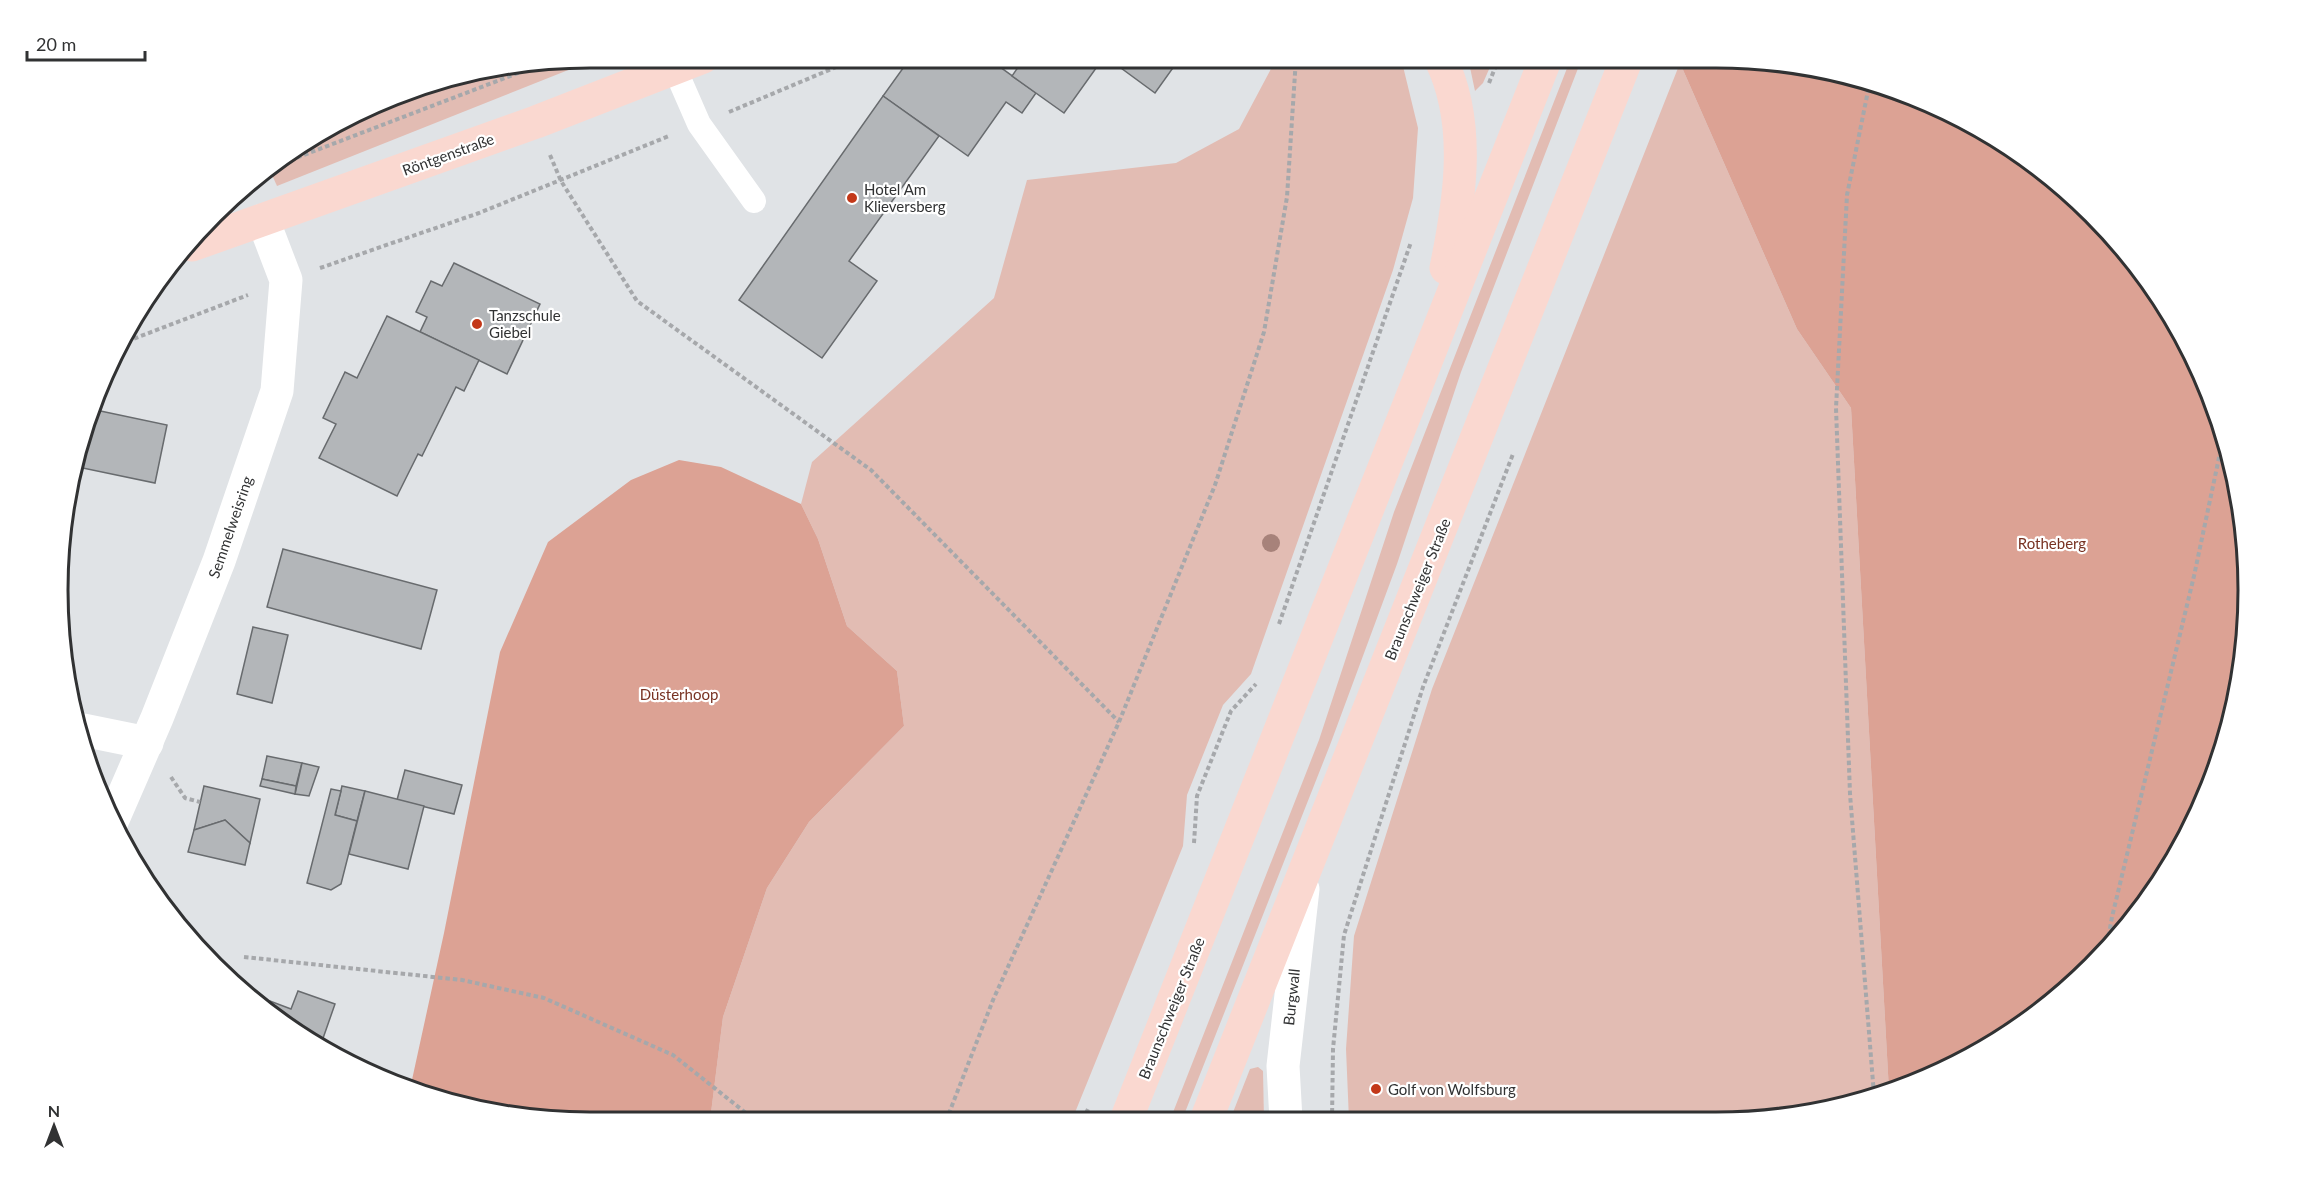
<svg xmlns="http://www.w3.org/2000/svg" width="2306" height="1180" viewBox="0 0 2306 1180" font-family="Lato,sans-serif">
  <style>
    .green { fill: #e2bcb3 }
    .forest { fill: #dca294 }
    .building { fill: #b3b6b9; stroke: #686b6e; stroke-width: 1.5 }
    .lines { fill: none; stroke-linecap: round; stroke-linejoin: round }
    .path { stroke: #a6a8ab; stroke-width: 4; stroke-dasharray: 4.5 3; stroke-linecap: butt }
    .lane { stroke: #fff; stroke-width: 24 }
    .street { stroke: #fff; stroke-width: 33 }
    .secondary { stroke: #fad8d0; stroke-width: 33 }
    .tree { fill: #a7827a }
    .poi-dot { fill: #c33819; stroke: #fff; stroke-width: 2 }
    .labels { text-anchor: middle; dominant-baseline: central; stroke-width: 4.5; stroke-linejoin: round; paint-order: stroke }
    .street-label { font-size: 15px; fill: #313233; stroke: #fff }
    .poi-label { font-size: 15px; fill: #313233; stroke: #fff; text-anchor: start }
    .park-label { font-size: 15px; fill: #783222; stroke: #fff }
    .rim { fill: none; stroke: #313233; stroke-width: 3 }
  </style>
  <rect width="100%" height="100%" fill="#e0e3e6"/>
  <g class="green">
    <polygon points="590,57 601,57 277,186 268,166 418,85"/>
    <polygon points="1270,58 1401,58 1418,128 1413,198 1393,270 1251,674 1223,705 1187,795 1183,846 1072,1120 710,1121 723,1017 767,888 809,822 904,726 897,671 847,626 818,539 801,504 812,462 994,298 1027,180 1176,163 1239,129 1272,67"/>
    <polygon points="1468,58 1494,58 1483,83 1475,91"/>
    <polygon points="1571,58 1582,58 1461,372 1397,564 1330,745 1182,1120 1170,1120 1319,740 1394,512"/>
    <polygon points="1680,63 1797,329 1851,408 1889,1091 1786,1118 1349,1120 1346,1049 1354,936 1432,689"/>
    <polygon points="1258,1067 1263,1071 1264,1120 1230,1120 1250,1069"/>
  </g>
  <g class="forest">
    <polygon points="1682,58 1751,58 1854,75 1951,112 2040,167 2116,238 2177,323 2221,418 2244,520 2248,625 2231,728 2194,825 2117,941 2040,1013 1920,1083 1889,1091 1851,408 1797,329 1680,63"/>
    <polygon points="679,460 721,467 801,504 818,539 847,626 897,671 904,726 809,822 767,888 723,1017 710,1121 555,1122 452,1105 410,1089 444,933 500,652 548,542 631,480"/>
  </g>
  <g class="building">
    <polygon points="911,57 986,57 1036,93 1022,113 1006,102 968,156 883,96"/>
    <polygon points="1025,57 1104,57 1064,113 1012,76"/>
    <polygon points="1106,57 1180,58 1155,93"/>
    <polygon points="883,96 939,136 849,261 877,281 822,358 739,300"/>
    <polygon points="454,263 540,304 507,374 420,332 427,317 416,312 431,281 442,286"/>
    <polygon points="387,316 479,360 464,391 456,387 422,456 418,454 397,496 319,458 336,424 323,418 345,372 357,378"/>
    <polygon points="91,409 167,425 155,483 73,466"/>
    <polygon points="283,549 437,590 421,649 267,607"/>
    <polygon points="253,627 288,635 272,703 237,694"/>
    <polygon points="267,756 302,763 296,786 262,779"/>
    <polygon points="302,763 319,767 309,796 295,794"/>
    <polygon points="405,770 462,785 454,814 397,800"/>
    <polygon points="262,779 296,786 295,794 260,786"/>
    <polygon points="204,786 260,799 250,843 225,820 194,830"/>
    <polygon points="342,786 365,791 357,821 335,815"/>
    <polygon points="331,789 341,791 335,815 357,821 341,884 331,890 307,883"/>
    <polygon points="365,791 424,806 408,869 349,854"/>
    <polygon points="225,820 250,843 245,865 188,852 194,830"/>
    <polygon points="298,991 335,1004 321,1044 269,1007 270,1001 291,1009"/>
  </g>
  <g class="lines">
    <g class="path">
      <polyline points="1870,81 1847,195 1836,408 1850,794 1874,1095"/>
      <polyline points="1489,83 1499,58"/>
      <polyline points="729,112 860,57"/>
      <polyline points="550,155 561,181 637,301 871,470 1119,722"/>
      <polyline points="262,171 539,65"/>
      <polyline points="320,268 479,213 669,136"/>
      <polyline points="120,344 248,295"/>
      <polyline points="1279,624 1411,242"/>
      <polyline points="171,777 185,798 200,802"/>
      <polyline points="1194,843 1197,796 1231,711 1256,684"/>
      <polyline points="2106,951 2112,917 2194,576 2224,434"/>
      <polyline points="244,957 462,980 544,998 673,1055 756,1121"/>
      <polyline points="1083,1120 1088,1109"/>
      <polyline points="1332,1120 1333,1049 1344,935 1423,687 1513,454"/>
      <polyline points="946,1121 993,1000 1119,722 1215,485 1264,332 1287,197 1296,58"/>
    </g>
    <polyline class="lane" points="675,69 699,124 754,201"/>
    <g class="street">
      <polyline points="83,730 147,743"/>
      <polyline points="111,824 157,718 219,561 277,391 286,280 263,220"/>
      <polyline points="1286,1120 1283,1066 1303,889"/>
    </g>
    <g class="secondary">
      <path d="M1440,58c32,64 20,142 6,210"/>
      <polyline points="192,245 536,122 703,57"/>
      <polyline points="1126,1120 1546,58"/>
      <polyline points="1206,1120 1627,58"/>
    </g>
  </g>
  <circle class="tree" cx="1271" cy="543" r="9"/>
  <g class="poi-dot">
    <circle cx="852" cy="198" r="6"/>
    <circle cx="477" cy="324" r="6"/>
    <circle cx="1376" cy="1089" r="6"/>
  </g>
  <g class="labels">
    <g class="street-label">
      <text transform="translate(448 154) rotate(-20)">Röntgenstraße</text>
      <text transform="translate(230 527) rotate(-71)">Semmelweisring</text>
      <text transform="translate(1417 589) rotate(-68)">Braunschweiger Straße</text>
      <text transform="translate(1291 997) rotate(-84)">Burgwall</text>
      <text transform="translate(1171 1008) rotate(-68)">Braunschweiger Straße</text>
    </g>
    <g class="poi-label">
      <text x="864" y="189">Hotel Am<tspan x="864" dy="17">Klieversberg</tspan></text>
      <text x="489" y="315">Tanzschule<tspan x="489" dy="17">Giebel</tspan></text>
      <text x="1388" y="1089">Golf von Wolfsburg</text>
    </g>
    <g class="park-label">
      <text x="2052" y="543">Rotheberg</text>
      <text x="679" y="694">Düsterhoop</text>
    </g>
  </g>
  <path d="M0 0H2306V1180H0ZM590 68H1716A522 522 0 0 1 2238 590V590A522 522 0 0 1 1716 1112H590A522 522 0 0 1 68 590V590A522 522 0 0 1 590 68Z" fill="#fff" fill-rule="evenodd"/>
  <path class="rim" d="M590 68H1716A522 522 0 0 1 2238 590V590A522 522 0 0 1 1716 1112H590A522 522 0 0 1 68 590V590A522 522 0 0 1 590 68Z"/>
  <g transform="translate(54 1126)" stroke="#ffffff" stroke-width="4.5" paint-order="stroke">
  <path d="M0-4.5L10 22L0 15L-10 22Z" fill="#313233"/>
  <text y="-9" font-size="16" font-weight="bold" text-anchor="middle" fill="#313233">N</text>
  </g>
  <path d="M27 51v9h118v-9" fill="none" stroke="#313233" stroke-width="3"/>
  <text x="36" y="51" font-size="18" fill="#313233" stroke="#ffffff" stroke-width="4.5" paint-order="stroke">20 m</text>
</svg>
